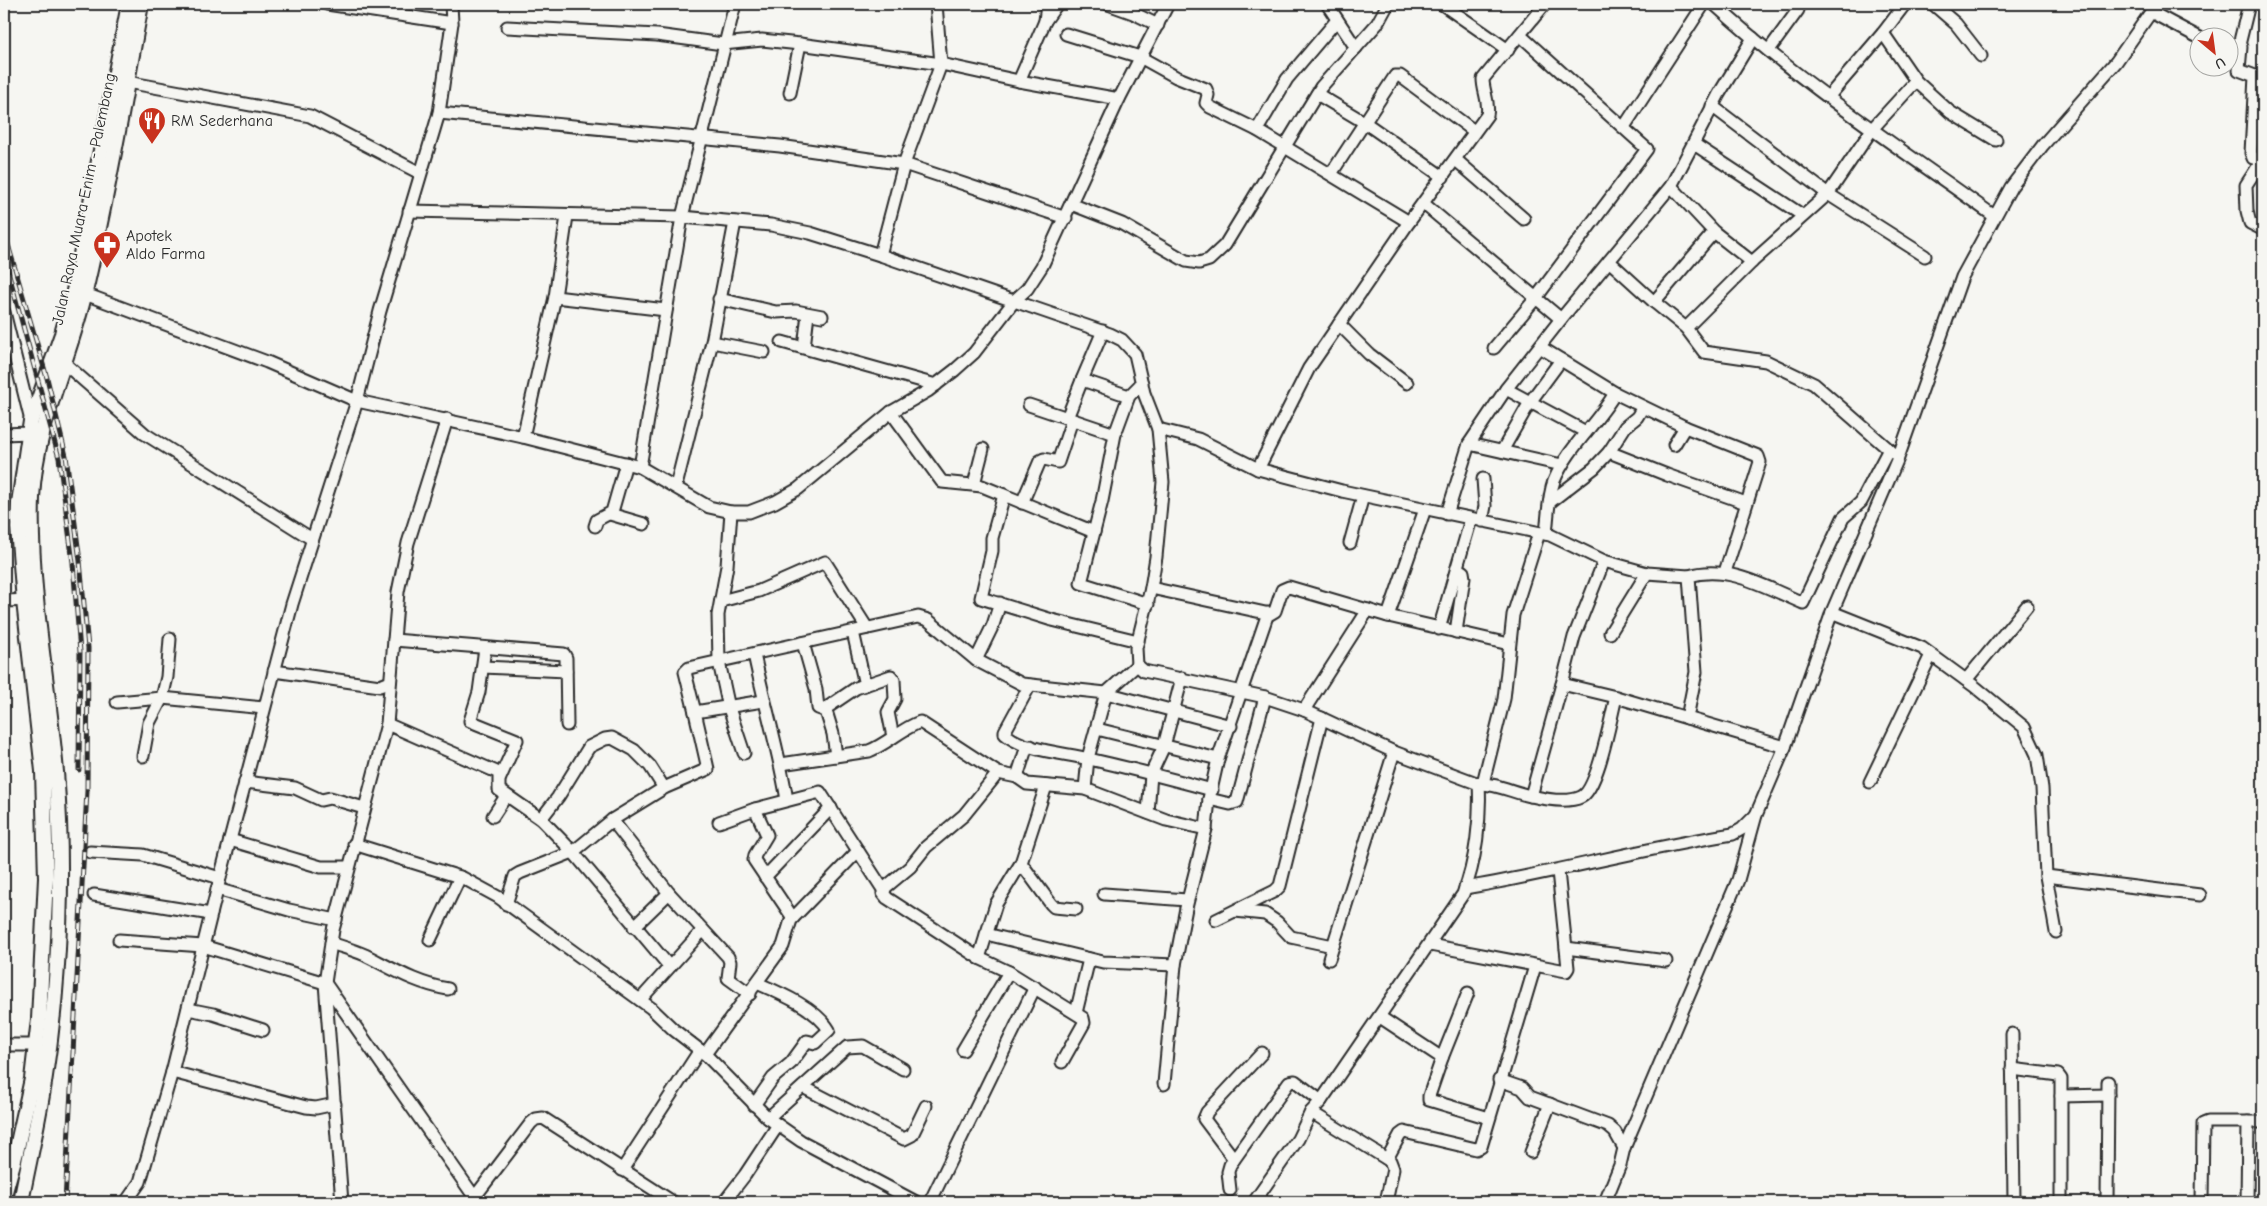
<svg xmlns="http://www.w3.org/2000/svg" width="2267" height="1206" viewBox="0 0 2267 1206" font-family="'Comic Neue',sans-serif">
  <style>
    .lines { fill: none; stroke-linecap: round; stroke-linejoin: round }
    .minor-casing { stroke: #2b2b2b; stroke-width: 15 }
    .major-casing { stroke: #2b2b2b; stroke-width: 18 }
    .minor { stroke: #f6f6f2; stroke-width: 11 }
    .major { stroke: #f6f6f2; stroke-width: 14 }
    .rail-casing { stroke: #2b2b2b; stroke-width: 5 }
    .rail { stroke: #f6f6f2; stroke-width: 3; stroke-dasharray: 9; stroke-linecap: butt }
    .labels { text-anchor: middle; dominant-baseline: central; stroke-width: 4; stroke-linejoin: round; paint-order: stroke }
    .poi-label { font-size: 16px; fill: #2b2b2b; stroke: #f6f6f2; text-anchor: start }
    .street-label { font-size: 16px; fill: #2b2b2b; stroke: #f6f6f2 }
  </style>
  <rect width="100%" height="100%" fill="#f6f6f2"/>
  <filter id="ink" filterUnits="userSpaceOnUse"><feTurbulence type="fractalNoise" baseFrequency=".02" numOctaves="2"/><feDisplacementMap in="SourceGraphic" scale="10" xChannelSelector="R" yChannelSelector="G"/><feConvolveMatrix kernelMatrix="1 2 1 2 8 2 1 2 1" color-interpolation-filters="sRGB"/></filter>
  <g filter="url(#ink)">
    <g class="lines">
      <defs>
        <g id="minor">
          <polyline points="327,4 452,23"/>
          <polyline points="1108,4 1133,13 1158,25"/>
          <polyline points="1327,4 1356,48"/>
          <polyline points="1442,4 1508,50"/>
          <path d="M1714,4c86,79 186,144 280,212"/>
          <polyline points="1933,4 1956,24 1981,56"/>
          <polyline points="2151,12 2200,38"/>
          <polyline points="1045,21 1057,4"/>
          <polyline points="507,27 657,35 723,44 762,40 800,44 941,64 1019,81 1119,99"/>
          <polyline points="1883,33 1916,81 1950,112 1996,140"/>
          <polyline points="1066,34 1140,57 1176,77 1206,89 1208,95 1206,103 1210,107 1257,130 1409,222"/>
          <polyline points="2230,44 2241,47 2239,70 2255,76 2251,153 2253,158 2263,159"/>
          <polyline points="2239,45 2249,4"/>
          <polyline points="1769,50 1798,10"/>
          <polyline points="1019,81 1045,21 1047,4"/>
          <polyline points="127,82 310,116 420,173"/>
          <polyline points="790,93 800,44"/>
          <polyline points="1317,94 1364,122 1443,177"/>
          <polyline points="1829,96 1883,33 1905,4"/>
          <polyline points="1712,106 1828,194 1925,256"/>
          <polyline points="439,113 780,146 904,164 1066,218"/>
          <polyline points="1624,127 1704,4"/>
          <polyline points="1257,130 1287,79 1337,20"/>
          <polyline points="1694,144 1802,215"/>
          <polyline points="2263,159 2246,185 2247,211 2250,223 2260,228 2263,228"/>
          <polyline points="1456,160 1524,219"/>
          <polyline points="1331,174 1395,76 1400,76 1474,131"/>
          <polyline points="1671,186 1714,232 1752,262"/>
          <polyline points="1071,204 1122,224 1186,261 1199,263 1209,260 1225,245 1321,87 1377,24 1388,4"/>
          <polyline points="1424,204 1561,319"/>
          <path d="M409,211l273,6 89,8 39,8 70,22 230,79 12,6 13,14 9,39 14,36 5,53 -7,75 -5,31 -15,60 1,17 7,6 121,26 39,13 90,42 85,32c2,33 -3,79 -16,110l-142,207 -10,11 -13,27 -44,63"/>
          <polyline points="880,255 904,164 941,64 936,4"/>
          <polyline points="1609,261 1654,302 1686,328 1704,352 1766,361 1814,384 1893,453"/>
          <polyline points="85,294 267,362 357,401 523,437 640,467 709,507 731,512 749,512 775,502 798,489 891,412 928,391 955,370 974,353 1015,300 1027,289 1042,266 1119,99 1168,4"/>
          <polyline points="555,297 666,310"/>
          <polyline points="719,299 776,312 796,311 822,316"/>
          <polyline points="1654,302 1714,232"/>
          <polyline points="4,312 31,421"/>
          <polyline points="1339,324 1369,354 1407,383"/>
          <polyline points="1686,328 1752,262 1828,194 1873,128 1916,81"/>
          <polyline points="1103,331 1082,380 1129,396"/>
          <polyline points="712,342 764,352"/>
          <polyline points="782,342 936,385"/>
          <polyline points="804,347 808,314"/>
          <polyline points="1540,347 1615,393 1685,427 1758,456 1760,462 1725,572"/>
          <polyline points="1494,348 1536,298 1647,149 1520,35"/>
          <polyline points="64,363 145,434 312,539"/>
          <polyline points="1142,383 1129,396 1115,434 1102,501 1081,583 1148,604"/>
          <polyline points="1506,389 1586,432"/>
          <polyline points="1029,405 1115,434"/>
          <polyline points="891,412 942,482 982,486 1094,532"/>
          <polyline points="1067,418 1082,380"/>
          <polyline points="1158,429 1198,439 1258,469 1342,491 1550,535 1604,561 1647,573 1689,576"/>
          <polyline points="4,434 29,433"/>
          <polyline points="523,437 555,297 567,216"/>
          <polyline points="1469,444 1562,465"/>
          <polyline points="1674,445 1685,427"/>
          <polyline points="1502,451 1530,402 1561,360"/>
          <polyline points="1609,452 1625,427 1637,417 1643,407"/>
          <polyline points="640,467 682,217 735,4"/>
          <path d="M1258,469l51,-101 100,-146 78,-107c3,-13 -4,-23 -4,-36l62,-75"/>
          <polyline points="974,484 983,449"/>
          <polyline points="676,486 712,342 735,222"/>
          <polyline points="1004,495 992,538 992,551 981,598 1052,620 1138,641"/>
          <polyline points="1550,502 1594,468 1609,452 1667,475 1746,503"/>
          <polyline points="1022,503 1040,461 1044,459 1058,462 1072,420"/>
          <polyline points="731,512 727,566 718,615 719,662 729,708 744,753"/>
          <polyline points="610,514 644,524"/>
          <polyline points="1447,514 1469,444 1506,389 1561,319 1671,186 1719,94 1753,38"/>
          <polyline points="1482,521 1485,506 1483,479"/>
          <polyline points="595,526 597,520 612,512 626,463"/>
          <path d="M1546,534c2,-17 2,-37 8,-53 14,-34 43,-57 61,-88"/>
          <polyline points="1350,543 1363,496"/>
          <polyline points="1151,588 1270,614 1275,611 1282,590 1289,587 1388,616 1509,644"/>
          <polyline points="4,601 31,600"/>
          <polyline points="721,601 759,591 825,562 867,628"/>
          <polyline points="1832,612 1922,648 1974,686 2024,727 2037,755 2042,788 2046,876 2056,932"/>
          <polyline points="1388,616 1425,509"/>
          <polyline points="1439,629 1471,519"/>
          <polyline points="853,632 865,685"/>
          <polyline points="1456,632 1464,578 1463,572 1457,568"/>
          <polyline points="1610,633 1647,573"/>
          <polyline points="394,640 564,654 566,658 567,725"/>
          <polyline points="803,643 816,689 818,708 826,711 833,734 836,756"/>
          <polyline points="485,648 479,692 470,721 517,740 500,778"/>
          <path d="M754,654c10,49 25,97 33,146"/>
          <polyline points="976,660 993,625 1000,603"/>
          <polyline points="483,667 566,671"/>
          <polyline points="274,671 380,686 390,682"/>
          <polyline points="1966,680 2027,606"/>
          <polyline points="1562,684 1574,637 1604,561"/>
          <path d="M1030,685l-25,46v3c19,17 60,19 84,25 41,9 82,20 123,31"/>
          <polyline points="763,701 695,712 685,672 689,668 918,617 928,620 976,660 1022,684 1106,693 1231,726"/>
          <polyline points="117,702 162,698 264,708"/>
          <polyline points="825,709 856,688 891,676 894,680 895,699 888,712 893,737"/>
          <polyline points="1304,710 1368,610"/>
          <path d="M1687,718l9,-46 -7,-96c39,-12 78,12 114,27l40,-85 18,-16 28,-53"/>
          <polyline points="387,724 499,773 499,790 541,819 573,852 669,966"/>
          <polyline points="1097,729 1218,759"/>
          <polyline points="143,756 149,723 162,698 167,677 170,639"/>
          <path d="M781,764l88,-13c18,-7 32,-22 51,-29l78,51 19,4 10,7 58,5 81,31 40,9"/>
          <polyline points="998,773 964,815 926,847 910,867 886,887 883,893 887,898 979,958 1009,972 1083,1018 1084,1023 1062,1062"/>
          <polyline points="1017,777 1026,749 1031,746"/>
          <polyline points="245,782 295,788 321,800 330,798 364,808"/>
          <polyline points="1870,782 1931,655"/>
          <polyline points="1483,783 1504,699 1513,615 1539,533"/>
          <path d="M1479,784c17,-1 35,9 52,12 13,3 37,7 50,1 17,-7 30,-81 35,-100"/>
          <polyline points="1085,789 1088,758 1106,693 1137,665"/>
          <polyline points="1531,796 1562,684 1616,697 1785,747"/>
          <polyline points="1209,799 1230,804 1237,802 1265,697"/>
          <polyline points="755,809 767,835 755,855 754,860 793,918"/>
          <polyline points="1148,813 1151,774 1164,746 1182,678"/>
          <polyline points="493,816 506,796"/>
          <polyline points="541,819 558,797 589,747 605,739 612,738 634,750 650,766 664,788"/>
          <polyline points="612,820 669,893 728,957 730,962 728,978 750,994"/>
          <polyline points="719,822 755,809 820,792 884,891"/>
          <polyline points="230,840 321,867 349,867"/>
          <polyline points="354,844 463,878 498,897 651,1008 674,1030 705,1054 768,1118 801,1141 916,1202"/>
          <polyline points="90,852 143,855 220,878"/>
          <polyline points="1021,863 1051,904 1054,907 1076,909"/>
          <polyline points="2046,876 2200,895"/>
          <polyline points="765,877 831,808"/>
          <path d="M1465,888c90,-15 178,-40 268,-54l9,-5 14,-14"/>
          <polyline points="217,889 289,910 336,920"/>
          <polyline points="1104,894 1187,900"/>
          <polyline points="94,895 211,914"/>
          <polyline points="506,904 515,876 520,873 573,852 612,820 664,788 708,769 695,712"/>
          <polyline points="1235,911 1265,914 1277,922 1291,937 1333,946"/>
          <polyline points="1216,920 1275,891 1280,886 1322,718"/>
          <polyline points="634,927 669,893"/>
          <polyline points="986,934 1103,962 1175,965"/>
          <polyline points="119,940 203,946 325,983 478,1202"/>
          <polyline points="430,940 460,877"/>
          <path d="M331,943c11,4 23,7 34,12 28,14 52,29 83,34"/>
          <polyline points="1430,945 1566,971 1568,968 1558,871"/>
          <polyline points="1566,948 1666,961"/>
          <polyline points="979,958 996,904 1021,863 1046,786"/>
          <polyline points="1329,959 1394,752"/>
          <polyline points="640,1000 703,930"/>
          <polyline points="188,1009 213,1014 263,1030"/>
          <polyline points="1076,1013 1089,959"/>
          <polyline points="1380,1017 1442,1058 1429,1096 1429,1100 1489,1118"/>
          <polyline points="2012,1034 2014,1202"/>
          <polyline points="4,1045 36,1045"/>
          <polyline points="963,1050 1009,972"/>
          <polyline points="705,1054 783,946 791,920 858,851"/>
          <polyline points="1442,1058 1468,993"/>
          <polyline points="2012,1069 2058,1075 2061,1079 2061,1202"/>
          <polyline points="172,1072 306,1107 316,1108 335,1104"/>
          <polyline points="1499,1080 1522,1088 1530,1097 1608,1126 1615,1132 1624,1148"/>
          <polyline points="1164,1084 1175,965 1186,908 1206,829 1209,799 1218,759 1268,613"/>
          <polyline points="803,1087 904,1139 912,1135 926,1106"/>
          <polyline points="2061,1096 2108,1095"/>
          <path d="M754,1105l19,-27 18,-15 16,-22 8,2 14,-13c-13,-22 -49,-37 -72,-47"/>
          <polyline points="1311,1112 1390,1161 1393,1169 1386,1202"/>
          <polyline points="768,1118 847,1047 863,1046 903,1069"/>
          <polyline points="1531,1152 1550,1104"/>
          <polyline points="1234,1159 1204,1119 1207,1112 1262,1053"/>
          <polyline points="1387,1159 1400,1135 1404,1132 1476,1149 1481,1147 1535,966"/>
          <polyline points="622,1170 700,1050"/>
          <polyline points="1230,1190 1228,1172 1230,1165 1289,1082 1295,1081 1321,1101"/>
          <polyline points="474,1198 531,1123 536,1119 543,1118 673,1202"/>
          <polyline points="126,1202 140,1182 172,1072 220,878 292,604 357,401 380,311 439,113 452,23 451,4"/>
          <polyline points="342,1202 325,983 333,930 387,724 398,592 408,543 447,419"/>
          <polyline points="724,1202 745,1175 778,1125"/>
          <polyline points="930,1202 1035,987"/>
          <polyline points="1605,1202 1620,1165 1624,1148 1738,880 1756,815 1785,747 1832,612 1898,458 1962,277 2011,187 2043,145 2116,62 2151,12 2155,4"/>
          <polyline points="2107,1202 2108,1082"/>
          <polyline points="2202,1202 2203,1124 2208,1122 2263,1122"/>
          <polyline points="2247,1202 2248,1122"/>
        </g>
        <g id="major">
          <polyline points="4,1195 16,1152 32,1079 39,1019 46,878 43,771 24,601 18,528 19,503 31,421 62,334 74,291 129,4"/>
          <path d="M21,1202c8,-42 18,-83 24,-126 15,-96 19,-208 11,-304 -8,-92 -27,-182 -24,-274 3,-72 37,-137 53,-206 22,-96 39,-192 56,-288"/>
        </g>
      </defs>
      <use href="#minor" class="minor-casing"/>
      <use href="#major" class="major-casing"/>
      <use href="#minor" class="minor"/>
      <use href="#major" class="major"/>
      <defs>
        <g id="rail">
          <polyline points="4,231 47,378 66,456 80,561 88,648 87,791 65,1202"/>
          <polyline points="4,256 59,458 73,563 80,652 79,770"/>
        </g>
      </defs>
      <use href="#rail" class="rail-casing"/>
      <use href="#rail" class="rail"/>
    </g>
  </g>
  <defs>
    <symbol id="restaurant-pin" viewBox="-11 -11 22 30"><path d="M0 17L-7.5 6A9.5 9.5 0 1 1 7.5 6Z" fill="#c8321e" stroke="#f6f6f2"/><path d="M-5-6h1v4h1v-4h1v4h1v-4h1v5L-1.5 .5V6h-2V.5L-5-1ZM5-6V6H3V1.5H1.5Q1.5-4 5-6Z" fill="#fff"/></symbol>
    <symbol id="pharmacy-pin" viewBox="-11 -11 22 30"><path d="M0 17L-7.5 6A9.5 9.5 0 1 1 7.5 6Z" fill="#c8321e" stroke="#f6f6f2"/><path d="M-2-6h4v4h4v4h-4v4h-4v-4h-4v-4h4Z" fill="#fff"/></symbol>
  </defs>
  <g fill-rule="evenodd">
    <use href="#restaurant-pin" x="136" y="105" width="32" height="43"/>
    <use href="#pharmacy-pin" x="91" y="229" width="32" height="43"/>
  </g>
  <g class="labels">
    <g class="poi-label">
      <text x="171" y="121">RM Sederhana</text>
      <text x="126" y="236">Apotek<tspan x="126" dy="18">Aldo Farma</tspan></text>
    </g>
    <g class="street-label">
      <text transform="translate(84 199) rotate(-78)">Jalan Raya Muara Enim - Palembang</text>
    </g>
  </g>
  <rect width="2267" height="1206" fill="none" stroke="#f6f6f2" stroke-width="20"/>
  <rect x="10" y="10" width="2247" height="1186" fill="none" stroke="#2b2b2b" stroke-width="2" filter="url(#ink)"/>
  <g transform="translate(2214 52) rotate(151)"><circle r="24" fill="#f6f6f2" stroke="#a5a5a2"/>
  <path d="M0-4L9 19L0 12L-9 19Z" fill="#c8321e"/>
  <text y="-8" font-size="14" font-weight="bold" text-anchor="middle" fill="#2b2b2b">U</text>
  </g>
</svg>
